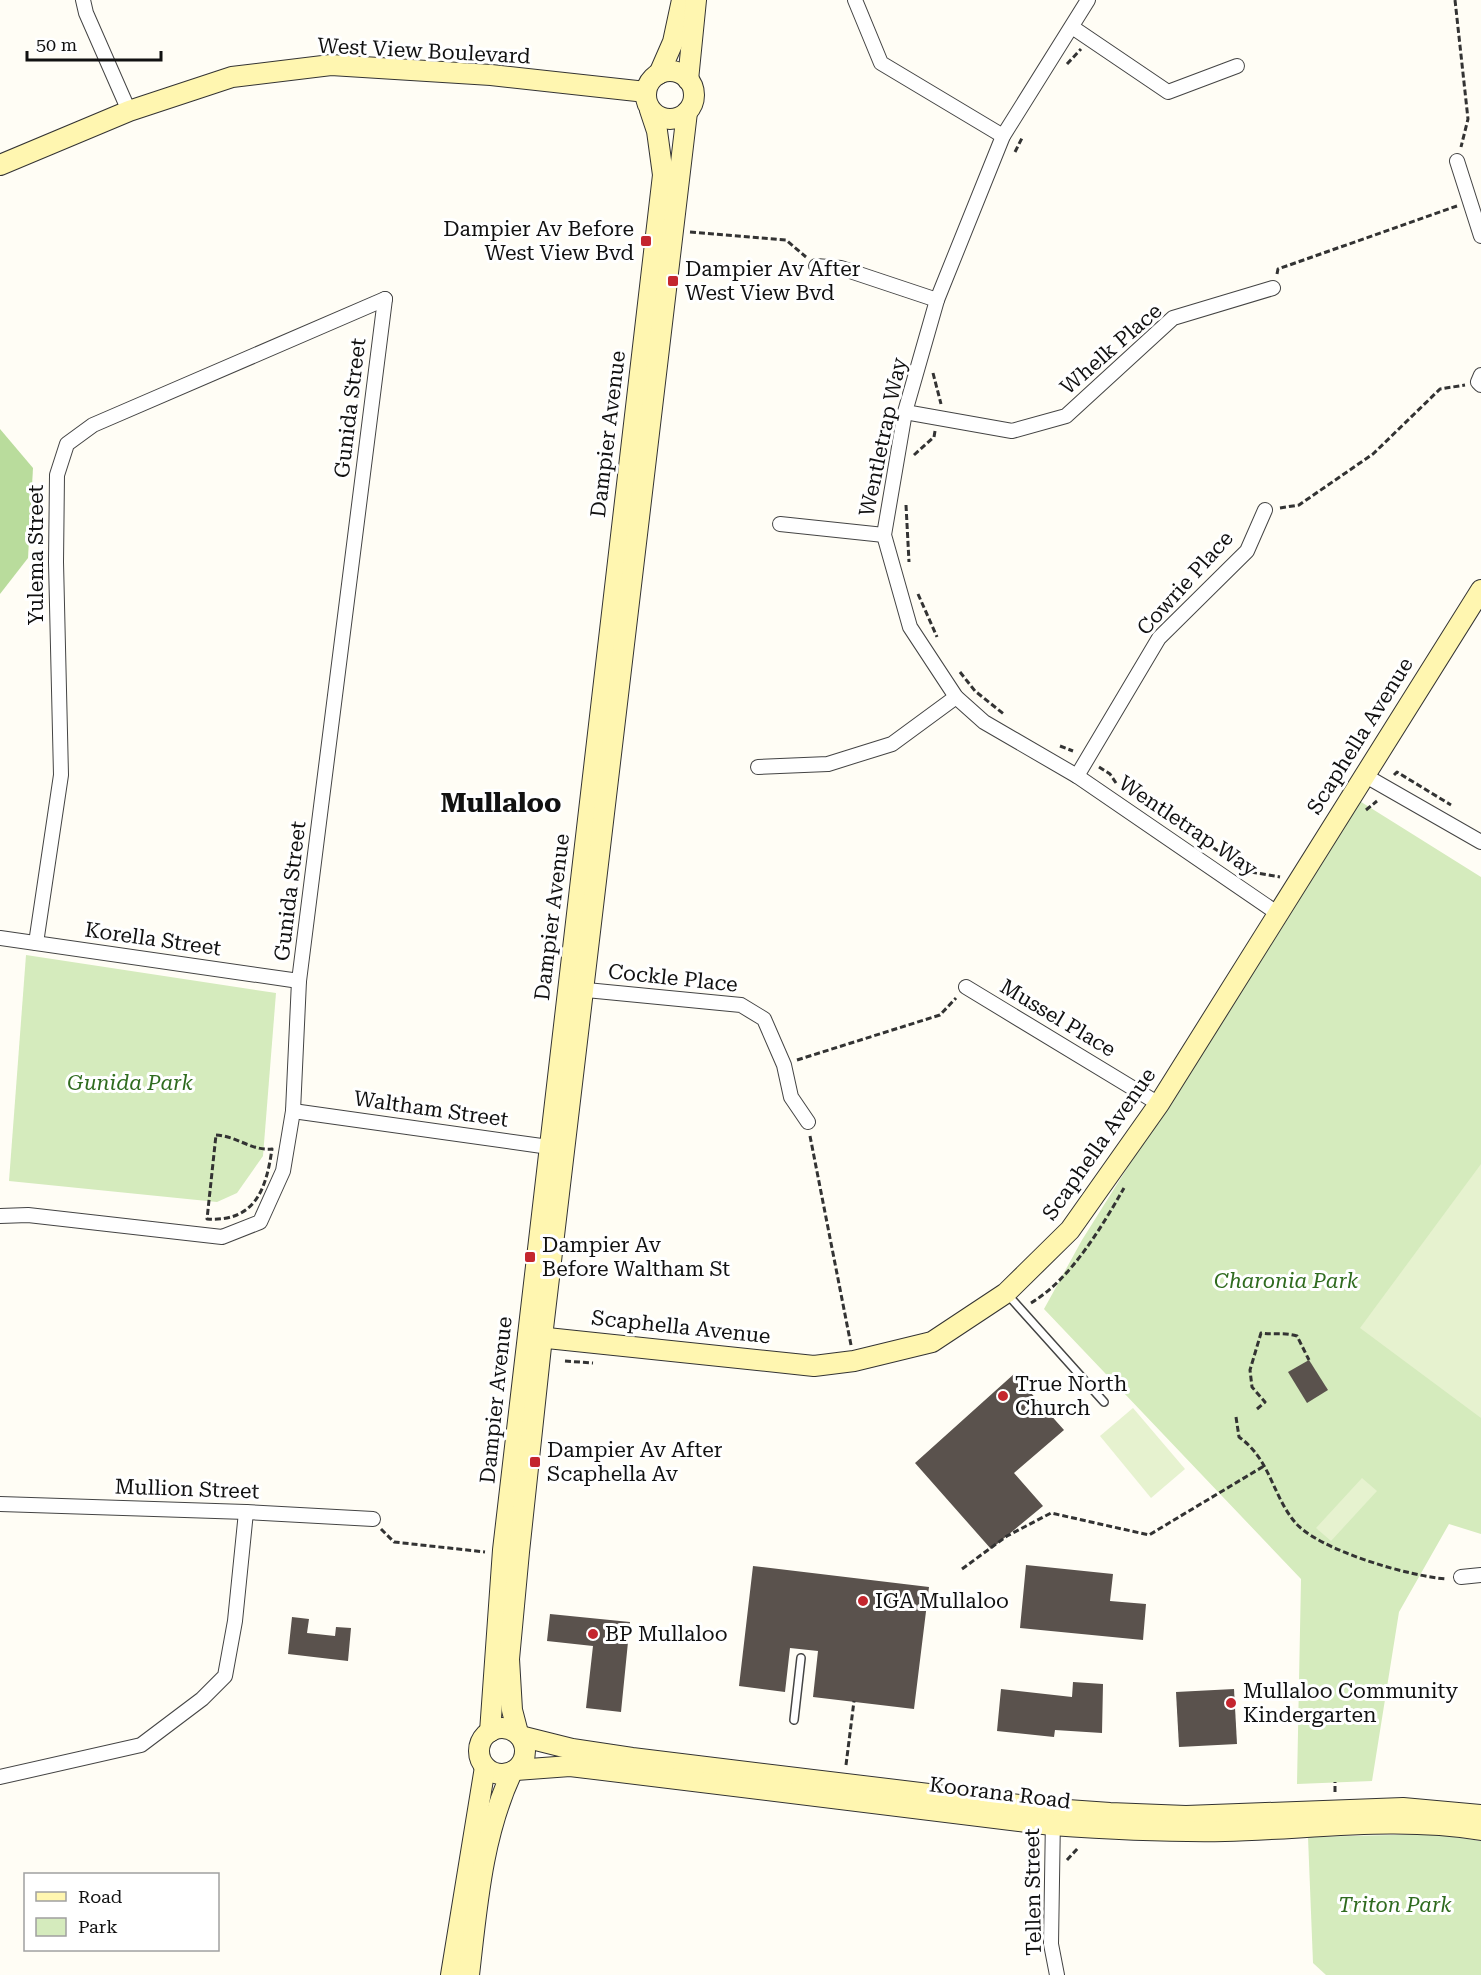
<svg xmlns="http://www.w3.org/2000/svg" width="1481" height="1975" viewBox="0 0 1481 1975" font-family="'Roboto Serif',serif">
  <style>
    .green { fill: #d5ebbd }
    .forest { fill: #b9dc9c }
    .pitch { fill: #e6f2cf }
    .building { fill: #5a524d }
    .lines { fill: none; stroke-linecap: round; stroke-linejoin: round }
    .lane-casing { stroke: #444; stroke-width: 10 }
    .street-casing { stroke: #444; stroke-width: 16 }
    .secondary-casing { stroke: #333; stroke-width: 22 }
    .path { stroke: #333; stroke-width: 3; stroke-dasharray: 6 3; stroke-linecap: butt }
    .lane { stroke: #fff; stroke-width: 7 }
    .street { stroke: #fff; stroke-width: 14 }
    .secondary { stroke: #fff6b0; stroke-width: 20 }
    .poi-dot { fill: #c4262e; stroke: #fff; stroke-width: 2 }
    .labels { text-anchor: middle; dominant-baseline: central; stroke-width: 6; stroke-linejoin: round; paint-order: stroke }
    .street-label { font-size: 21px; fill: #111; stroke: #fff }
    .poi-label { font-size: 21px; fill: #111; stroke: #fff; text-anchor: start }
    .park-label { font-size: 21px; font-style: italic; fill: #2f6b1f; stroke: #fff }
    .district-label { font-size: 27px; font-weight: bold; fill: #111; stroke: #fff }
  </style>
  <rect width="100%" height="100%" fill="#fffdf5"/>
  <g class="green">
    <polygon points="1358,800 1481,877 1481,1534 1449,1524 1399,1612 1372,1781 1297,1784 1301,1579 1044,1309 1082,1240"/>
    <polygon points="26,955 276,993 263,1156 237,1193 217,1202 9,1181"/>
    <polygon points="1435,1834 1481,1841 1481,1975 1326,1975 1313,1963 1308,1837"/>
  </g>
  <polygon class="forest" points="0,429 33,468 28,558 0,594"/>
  <g class="pitch">
    <polygon points="1481,1164 1481,1418 1360,1328"/>
    <polygon points="1133,1408 1185,1469 1151,1498 1100,1436"/>
    <polygon points="1362,1478 1377,1491 1331,1541 1316,1528"/>
  </g>
  <g class="building">
    <polygon points="1309,1360 1328,1390 1307,1403 1288,1372"/>
    <polygon points="1014,1374 1064,1430 1014,1473 1043,1506 991,1549 915,1463"/>
    <polygon points="1026,1565 1113,1574 1110,1601 1146,1604 1143,1640 1020,1628"/>
    <polygon points="753,1566 929,1587 914,1709 813,1697 818,1651 790,1648 785,1692 739,1686"/>
    <polygon points="550,1614 630,1622 621,1712 586,1708 593,1646 547,1641"/>
    <polygon points="292,1617 309,1619 307,1633 335,1636 336,1627 351,1628 348,1661 288,1654"/>
    <polygon points="1073,1682 1103,1684 1102,1733 1055,1730 1054,1737 997,1731 1001,1689 1072,1697"/>
    <polygon points="1234,1689 1237,1744 1179,1747 1176,1692"/>
  </g>
  <g class="lines">
    <defs>
      <g id="lane">
        <polyline points="1008,1295 1104,1402"/>
        <polyline points="794,1720 801,1658"/>
      </g>
      <g id="street">
        <polyline points="83,0 86,13 129,111"/>
        <polyline points="855,0 881,63 1003,136"/>
        <polyline points="1088,0 1003,136 937,300 905,412 884,535 910,627 956,697 984,722 1077,776 1277,913"/>
        <polyline points="1072,27 1168,92 1237,66"/>
        <polyline points="1457,161 1481,236"/>
        <polyline points="816,266 841,268 937,300"/>
        <polyline points="1481,375 1478,382 1481,385"/>
        <polyline points="905,412 1012,431 1066,416 1173,318 1273,288"/>
        <polyline points="780,524 884,535"/>
        <polyline points="758,767 828,764 892,744 956,697"/>
        <polyline points="1364,775 1481,842"/>
        <polyline points="1077,776 1159,638 1247,551 1265,510"/>
        <polyline points="0,938 299,981"/>
        <polyline points="36,943 61,775 56,562 57,475 67,444 93,425 385,299"/>
        <polyline points="966,987 1159,1104"/>
        <polyline points="576,989 741,1005 764,1019 784,1065 791,1097 808,1122"/>
        <polyline points="293,1111 556,1148"/>
        <polyline points="0,1216 28,1215 222,1237 260,1222 283,1171 293,1111 299,981 385,299"/>
        <polyline points="0,1504 246,1512 373,1519"/>
        <polyline points="1461,1577 1481,1575"/>
        <polyline points="0,1777 141,1745 202,1699 225,1676 235,1621 246,1512"/>
        <polyline points="1053,1817 1051,1944 1057,1975"/>
      </g>
      <g id="secondary">
        <circle cx="670" cy="95" r="24"/>
        <polyline points="659,74 673,42 682,0"/>
        <polyline points="688,80 696,0"/>
        <polyline points="0,165 129,111 232,77 331,65 491,75 646,92"/>
        <polyline points="528,1336 814,1366 854,1361 932,1342 1006,1293 1070,1230 1159,1104 1481,590"/>
        <circle cx="502" cy="1751" r="23"/>
        <polyline points="490,1732 503,1550 663,175 657,131 650,110"/>
        <polyline points="518,1733 512,1710 509,1659 519,1552 542,1337 687,112"/>
        <polyline points="520,1736 572,1749 632,1758 1053,1809 1110,1813 1186,1816 1403,1808 1481,1815"/>
        <path d="M516,1770l54,-4 482,59c57,4 115,7 173,6 85,-2 172,-15 256,-1"/>
        <polyline points="451,1975 485,1767"/>
        <path d="M469,1975c8,-69 13,-139 43,-203"/>
      </g>
    </defs>
    <use href="#lane" class="lane-casing"/>
    <use href="#street" class="street-casing"/>
    <use href="#secondary" class="secondary-casing"/>
    <g class="path">
      <polyline points="1455,0 1468,119 1461,147"/>
      <polyline points="1067,64 1081,49"/>
      <polyline points="1015,152 1023,136"/>
      <polyline points="690,232 786,240 806,257"/>
      <polyline points="1277,274 1278,269 1457,206"/>
      <polyline points="933,373 941,404"/>
      <polyline points="914,455 934,437 935,431"/>
      <polyline points="906,505 909,562"/>
      <polyline points="1280,508 1299,505 1373,454 1440,389 1465,385"/>
      <polyline points="918,594 937,637"/>
      <polyline points="960,672 975,691 1005,715"/>
      <polyline points="1060,746 1073,751"/>
      <polyline points="1099,767 1110,774 1116,783"/>
      <polyline points="1394,775 1397,772 1451,805"/>
      <polyline points="1366,810 1377,801"/>
      <polyline points="1198,838 1251,872 1280,877"/>
      <polyline points="797,1060 940,1015 956,998"/>
      <path d="M216,1135c21,1 35,16 56,14 -6,41 -17,73 -65,70z"/>
      <polyline points="810,1136 851,1345"/>
      <path d="M1031,1303c40,-24 70,-75 93,-115"/>
      <polyline points="565,1361 593,1363"/>
      <path d="M1257,1409l8,-7 -13,-15 -2,-17 11,-37c13,2 23,-1 36,3l12,24"/>
      <path d="M1236,1417l3,20c31,22 33,57 55,84 22,29 118,56 153,58"/>
      <polyline points="381,1529 394,1542 485,1552"/>
      <polyline points="962,1569 1007,1536 1051,1513 1149,1535 1264,1466"/>
      <polyline points="846,1765 854,1701"/>
      <polyline points="1335,1792 1335,1782"/>
      <polyline points="1067,1860 1078,1848"/>
    </g>
    <use href="#lane" class="lane"/>
    <use href="#street" class="street"/>
    <use href="#secondary" class="secondary"/>
  </g>
  <g class="poi-dot">
    <rect x="640" y="235" width="12" height="12" rx="3"/>
    <rect x="667" y="275" width="12" height="12" rx="3"/>
    <rect x="524" y="1251" width="12" height="12" rx="3"/>
    <circle cx="1003" cy="1396" r="6"/>
    <rect x="529" y="1456" width="12" height="12" rx="3"/>
    <circle cx="863" cy="1601" r="6"/>
    <circle cx="593" cy="1634" r="6"/>
    <circle cx="1231" cy="1703" r="6"/>
  </g>
  <g class="labels">
    <g class="street-label">
      <text transform="translate(424 51) rotate(3)">West View Boulevard</text>
      <text transform="translate(1111 349) rotate(-41)">Whelk Place</text>
      <text transform="translate(350 408) rotate(-83)">Gunida Street</text>
      <text transform="translate(608 434) rotate(-83)">Dampier Avenue</text>
      <text transform="translate(883 437) rotate(-78)">Wentletrap Way</text>
      <text transform="translate(36 555) rotate(-90)">Yulema Street</text>
      <text transform="translate(1185 583) rotate(-48)">Cowrie Place</text>
      <text transform="translate(1360 736) rotate(-58)">Scaphella Avenue</text>
      <text transform="translate(1188 826) rotate(34)">Wentletrap Way</text>
      <text transform="translate(290 891) rotate(-83)">Gunida Street</text>
      <text transform="translate(552 917) rotate(-83)">Dampier Avenue</text>
      <text transform="translate(153 939) rotate(8)">Korella Street</text>
      <text transform="translate(673 978) rotate(6)">Cockle Place</text>
      <text transform="translate(1058 1018) rotate(31)">Mussel Place</text>
      <text transform="translate(431 1109) rotate(8)">Waltham Street</text>
      <text transform="translate(1099 1144) rotate(-55)">Scaphella Avenue</text>
      <text transform="translate(681 1327) rotate(6)">Scaphella Avenue</text>
      <text transform="translate(496 1400) rotate(-84)">Dampier Avenue</text>
      <text transform="translate(187 1489) rotate(2)">Mullion Street</text>
      <text transform="translate(1000 1793) rotate(7)">Koorana Road</text>
      <text transform="translate(1033 1892) rotate(-91)">Tellen Street</text>
    </g>
    <g class="poi-label">
      <text x="634" y="229" text-anchor="end">Dampier Av Before<tspan x="634" dy="24">West View Bvd</tspan></text>
      <text x="685" y="269">Dampier Av After<tspan x="685" dy="24">West View Bvd</tspan></text>
      <text x="542" y="1245">Dampier Av<tspan x="542" dy="24">Before Waltham St</tspan></text>
      <text x="1015" y="1384">True North<tspan x="1015" dy="24">Church</tspan></text>
      <text x="547" y="1450">Dampier Av After<tspan x="547" dy="24">Scaphella Av</tspan></text>
      <text x="875" y="1601">IGA Mullaloo</text>
      <text x="605" y="1634">BP Mullaloo</text>
      <text x="1243" y="1691">Mullaloo Community<tspan x="1243" dy="24">Kindergarten</tspan></text>
    </g>
    <g class="park-label">
      <text x="130" y="1083">Gunida Park</text>
      <text x="1286" y="1281">Charonia Park</text>
      <text x="1395" y="1905">Triton Park</text>
    </g>
    <g class="district-label">
      <text x="501" y="803">Mullaloo</text>
    </g>
  </g>
  <rect x="24" y="1873" width="195" height="78" fill="#ffffff" stroke="#a0a0a0" stroke-width="1.5"/>
  <rect x="36" y="1892" width="30" height="9" fill="#fff6b0" stroke="#a0a0a0" stroke-width="1.5"/>
  <text x="78" y="1903" font-size="18" fill="#111111">Road</text>
  <rect x="36" y="1918" width="30" height="18" fill="#d5ebbd" stroke="#a0a0a0" stroke-width="1.5"/>
  <text x="78" y="1933" font-size="18" fill="#111111">Park</text>
  <path d="M27 51v9h134v-9" fill="none" stroke="#111111" stroke-width="3"/>
  <text x="36" y="51" font-size="18" fill="#111111" stroke="#ffffff" stroke-width="4.5" paint-order="stroke">50 m</text>
</svg>
